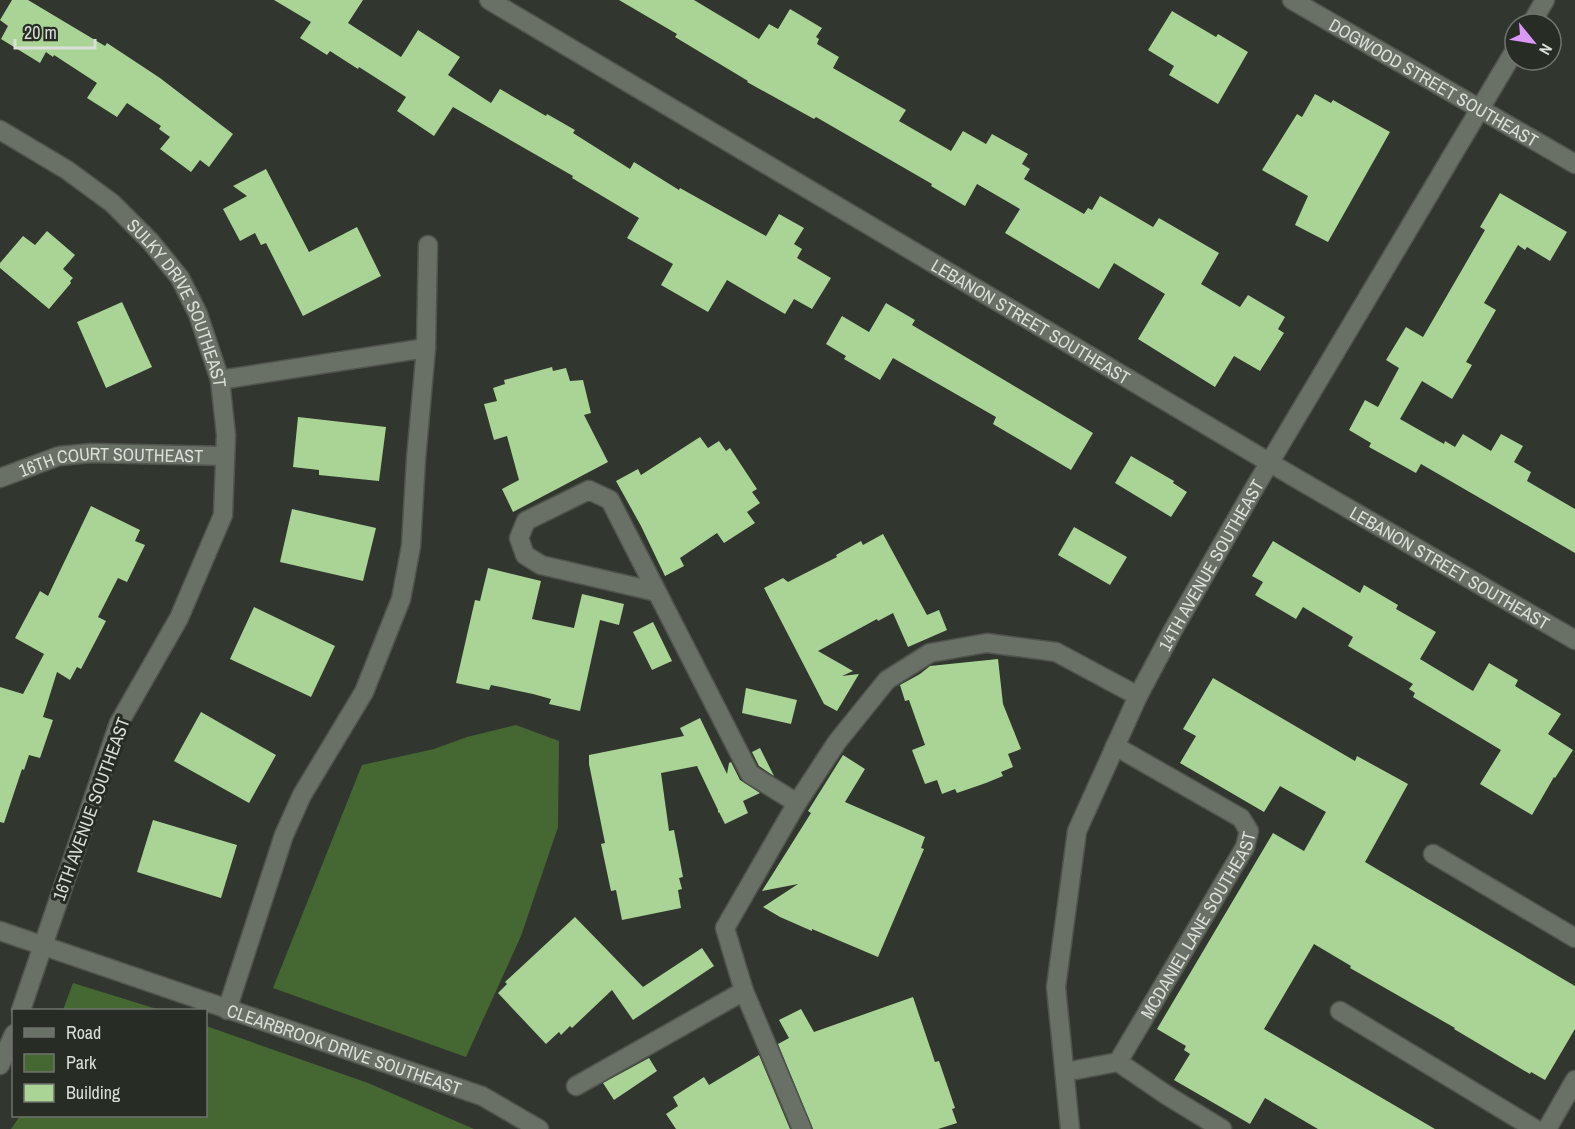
<svg xmlns="http://www.w3.org/2000/svg" width="1575" height="1129" viewBox="0 0 1575 1129" font-family="'Archivo Narrow',sans-serif">
  <style>
    .green { fill: #456832 }
    .building { fill: #aad396 }
    .lines { fill: none; stroke-linecap: round; stroke-linejoin: round }
    .minor-casing { stroke: #4f544d; stroke-width: 21 }
    .minor { stroke: #697065; stroke-width: 18 }
    .labels { text-anchor: middle; dominant-baseline: central; stroke-width: 6; stroke-linejoin: round; paint-order: stroke }
    .street-label { font-size: 18px; fill: #dbdfd9; stroke: #272d24 }
  </style>
  <rect width="100%" height="100%" fill="#31372e"/>
  <g class="green">
    <polygon points="516,725 559,741 558,827 521,936 466,1057 273,988 362,765 434,749 467,737"/>
    <polygon points="73,983 160,1010 63,1010"/>
    <polygon points="206,1026 368,1083 474,1129 11,1129 20,1116 206,1116"/>
  </g>
  <g class="building">
    <polygon points="12,0 28,0 105,46 107,43 160,78 233,134 209,167 200,160 191,172 160,149 170,137 159,129 161,126 127,103 117,117 87,98 97,83 54,55 53,57 46,52 40,63 1,39 8,26 0,20"/>
    <polygon points="274,0 363,0 348,23 401,57 418,30 460,57 448,75 491,103 500,89 546,116 547,114 575,130 573,133 630,169 634,162 679,190 680,188 766,236 779,214 804,228 794,244 802,249 797,258 831,278 812,309 794,299 785,314 727,280 708,312 661,285 673,264 627,238 639,218 572,178 573,176 453,107 434,136 397,111 406,97 359,67 358,69 330,51 327,55 300,38 311,22"/>
    <polygon points="619,0 694,0 759,39 769,24 778,29 790,9 822,28 816,37 819,39 817,44 839,57 833,68 906,110 899,121 951,151 963,131 986,144 992,134 1028,154 1022,164 1030,169 1024,179 1084,214 1088,208 1092,210 1100,196 1153,227 1159,218 1219,253 1201,284 1240,307 1248,295 1285,317 1278,329 1284,333 1260,371 1234,356 1215,387 1138,339 1165,294 1114,263 1099,289 1005,233 1020,209 977,184 965,206 931,186 932,184 816,117 814,119 747,82 748,81 675,37 677,34"/>
    <polygon points="1172,11 1216,37 1218,34 1248,52 1218,104 1169,75 1174,66 1148,50"/>
    <polygon points="1315,94 1331,103 1333,100 1390,132 1328,242 1295,225 1308,196 1262,170 1297,114 1302,117"/>
    <polygon points="266,169 309,252 357,227 381,276 303,316 266,243 261,245 255,233 240,241 223,209 247,196 233,186"/>
    <polygon points="1500,193 1567,232 1550,261 1527,247 1525,250 1518,245 1484,303 1496,310 1466,362 1472,365 1452,399 1422,381 1400,419 1444,444 1445,441 1455,447 1463,434 1491,451 1501,434 1523,446 1514,462 1531,472 1527,481 1575,509 1575,553 1421,464 1416,473 1369,447 1371,443 1349,430 1365,400 1378,407 1399,368 1386,360 1406,327 1423,337 1485,230 1480,227"/>
    <polygon points="47,231 75,255 63,269 73,278 70,281 71,283 49,309 0,268 0,263 23,236 35,245"/>
    <polygon points="122,302 152,367 106,388 77,322"/>
    <polygon points="886,303 915,320 912,325 1093,433 1071,470 993,424 996,417 893,358 880,380 844,359 846,356 826,344 842,316 869,332"/>
    <polygon points="552,367 553,371 566,368 570,381 583,380 591,413 584,415 608,462 513,512 502,489 519,480 507,436 494,440 484,404 497,401 493,388 505,384 504,380"/>
    <polygon points="298,417 386,427 379,481 319,475 319,470 293,467"/>
    <polygon points="700,437 708,448 719,441 726,451 730,448 757,489 752,492 760,503 747,512 755,523 724,543 717,533 680,558 684,566 665,576 641,526 616,481 638,469 641,475"/>
    <polygon points="1131,456 1174,481 1173,483 1187,492 1171,517 1115,483"/>
    <polygon points="91,506 140,530 135,541 145,545 127,582 118,578 98,617 106,621 81,669 77,667 70,680 57,672 43,717 53,720 40,758 29,755 24,770 22,769 4,823 0,822 0,687 23,694 44,654 15,638 40,591 48,596"/>
    <polygon points="292,509 376,528 363,581 280,562"/>
    <polygon points="1074,527 1127,557 1110,585 1058,555"/>
    <polygon points="883,534 927,615 939,610 947,630 908,647 893,613 878,621 877,619 818,651 853,671 842,676 859,674 837,711 824,704 764,588 783,578 788,582 837,557 836,555 861,541 863,545"/>
    <polygon points="1273,541 1360,593 1364,585 1398,605 1396,609 1436,632 1420,659 1473,691 1489,663 1518,680 1515,686 1561,714 1548,734 1573,750 1555,778 1554,777 1532,815 1480,784 1501,750 1413,697 1415,693 1409,689 1413,684 1348,646 1353,637 1303,607 1296,619 1255,595 1263,582 1252,576"/>
    <polygon points="488,568 541,581 532,619 574,628 582,594 624,604 619,625 600,620 580,711 549,704 551,699 533,694 491,685 489,690 456,683 475,600 480,601"/>
    <polygon points="254,607 335,646 311,697 230,659"/>
    <polygon points="653,622 672,661 652,670 633,632"/>
    <polygon points="998,659 1003,704 1021,749 1008,754 1013,767 1001,772 1003,776 986,783 957,793 955,789 942,794 937,780 925,784 912,750 925,745 909,700 905,701 900,685 920,674 930,666"/>
    <polygon points="1213,678 1355,761 1357,756 1408,784 1365,862 1575,986 1575,1029 1545,1080 1531,1072 1530,1074 1454,1029 1455,1028 1350,968 1351,966 1314,944 1264,1029 1435,1129 1318,1129 1265,1098 1250,1124 1174,1080 1190,1054 1184,1050 1186,1046 1157,1029 1273,833 1304,851 1326,812 1280,786 1264,812 1180,763 1196,736 1183,729"/>
    <polygon points="746,688 797,700 791,724 742,713"/>
    <polygon points="201,712 276,755 249,803 174,761"/>
    <polygon points="700,718 727,774 729,763 731,762 740,780 760,793 743,801 748,813 725,824 719,812 718,813 718,810 697,766 661,773 669,831 674,830 683,877 679,878 682,889 678,890 681,908 622,920 616,890 611,891 601,844 605,843 589,764 589,755 684,736 680,728"/>
    <polygon points="760,748 774,776 759,766 752,752"/>
    <polygon points="843,755 865,769 845,802 925,837 921,848 924,849 878,957 812,929 812,931 780,917 763,907 798,884 762,891 811,813 808,811"/>
    <polygon points="153,820 237,845 221,898 137,872"/>
    <polygon points="575,917 643,987 702,948 714,966 633,1020 612,990 572,1028 570,1026 561,1035 559,1032 546,1044 498,993 507,984 505,982"/>
    <polygon points="913,997 935,1062 939,1061 955,1108 952,1109 957,1123 938,1129 813,1129 778,1044 789,1038 779,1020 801,1009 814,1032"/>
    <polygon points="759,1055 790,1129 676,1129 666,1114 678,1106 673,1097 704,1077 709,1085"/>
    <polygon points="649,1058 657,1071 614,1100 603,1083"/>
  </g>
  <g class="lines">
    <defs>
      <g id="minor">
        <path id="s1" d="M489,0l805,477 281,163"/>
        <path id="s2" d="M1292,0l283,164"/>
        <polyline points="1531,24 1545,0"/>
        <path id="s3" d="M0,130l67,40 45,33 38,38 30,37 18,36 22,66 6,55 -3,80 -44,103 -60,105 -98,287"/>
        <polyline points="220,380 426,348"/>
        <path id="s4" d="M0,478l59,-22 32,-3 134,3"/>
        <polyline points="657,592 541,565 525,555 519,538 526,521 589,490 610,500 750,774 797,803 725,928 744,991 802,1129"/>
        <polyline points="797,803 837,742 887,680 930,653 987,643 1056,652 1138,696"/>
        <polyline points="1433,854 1575,938"/>
        <path id="s5" d="M0,931l482,165 57,33"/>
        <polyline points="227,1010 284,835 302,795 364,692 401,599 411,546 416,459 426,348 428,245"/>
        <polyline points="1340,1011 1535,1129"/>
        <polyline points="1118,1062 1168,1096 1222,1129"/>
        <polyline points="0,1065 14,1034"/>
        <path id="s6" d="M1065,1072l53,-10 127,-215 4,-16 -8,-13 -126,-72"/>
        <polyline points="576,1086 744,991"/>
        <path id="s7" d="M1070,1129l-14,-142 21,-156 61,-135 35,-66 82,-143 260,-437"/>
        <polyline points="1547,1129 1575,1080"/>
      </g>
    </defs>
    <use href="#minor" class="minor-casing"/>
    <use href="#minor" class="minor"/>
  </g>
  <g class="labels">
    <g class="street-label">
      <text stroke="none"><textPath href="#s2" startOffset="164">DOGWOOD STREET SOUTHEAST</textPath></text>
      <text stroke="none"><textPath href="#s3" startOffset="256">SULKY DRIVE SOUTHEAST</textPath></text>
      <text stroke="none"><textPath href="#s1" startOffset="630">LEBANON STREET SOUTHEAST</textPath></text>
      <text stroke="none"><textPath href="#s4" startOffset="114">16TH COURT SOUTHEAST</textPath></text>
      <text stroke="none"><textPath href="#s7" startOffset="598">14TH AVENUE SOUTHEAST</textPath></text>
      <text stroke="none"><textPath href="#s1" startOffset="1116">LEBANON STREET SOUTHEAST</textPath></text>
      <text transform="translate(91 809) rotate(-70)">16TH AVENUE SOUTHEAST</text>
      <text stroke="none"><textPath href="#s6" startOffset="213">MCDANIEL LANE SOUTHEAST</textPath></text>
      <text stroke="none"><textPath href="#s5" startOffset="364">CLEARBROOK DRIVE SOUTHEAST</textPath></text>
    </g>
  </g>
  <rect x="12" y="1009" width="195" height="108" fill="#272d24" stroke="#6f746c" stroke-width="1.5"/>
  <rect x="24" y="1028" width="30" height="9" fill="#697065" stroke="#6f746c" stroke-width="1.5"/>
  <text x="66" y="1039" font-size="18" fill="#dbdfd9">Road</text>
  <rect x="24" y="1054" width="30" height="18" fill="#456832" stroke="#6f746c" stroke-width="1.5"/>
  <text x="66" y="1069" font-size="18" fill="#dbdfd9">Park</text>
  <rect x="24" y="1084" width="30" height="18" fill="#aad396" stroke="#6f746c" stroke-width="1.5"/>
  <text x="66" y="1099" font-size="18" fill="#dbdfd9">Building</text>
  <g transform="translate(1533 42) rotate(120)"><circle r="28" fill="#272d24" stroke="#6f746c" stroke-width="1.5"/>
  <path d="M0-4.5L10 22L0 15L-10 22Z" fill="#db99f5"/>
  <text y="-9" font-size="16" font-weight="bold" text-anchor="middle" fill="#dbdfd9">N</text>
  </g>
  <path d="M15 39v9h80v-9" fill="none" stroke="#dbdfd9" stroke-width="3"/>
  <text x="24" y="39" font-size="18" fill="#dbdfd9" stroke="#272d24" stroke-width="4.5" paint-order="stroke">20 m</text>
</svg>
